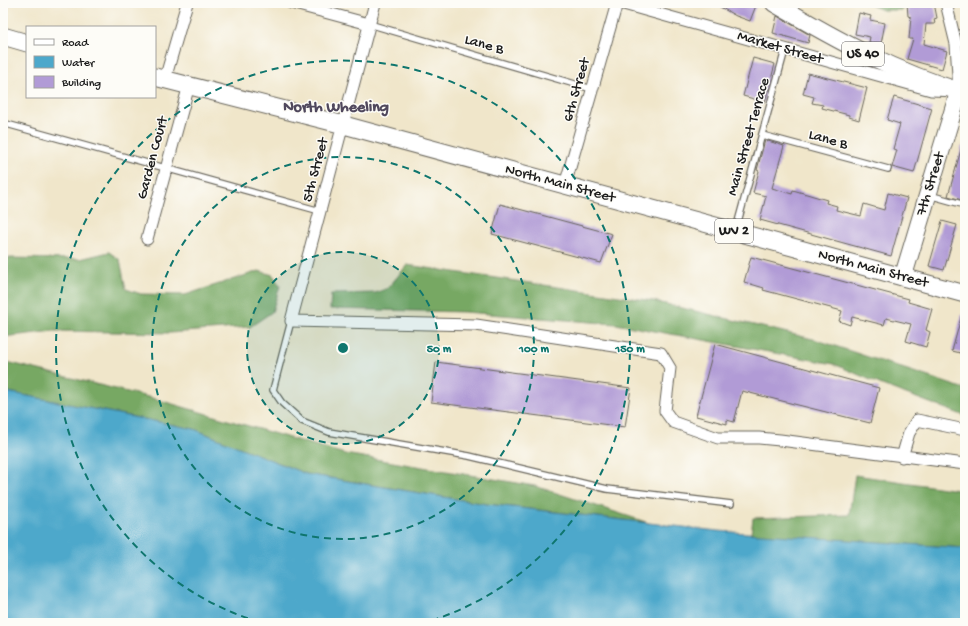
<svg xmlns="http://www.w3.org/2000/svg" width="968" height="626" viewBox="0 0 968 626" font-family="'Gochi Hand',sans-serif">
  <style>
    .forest { fill: #77a863; stroke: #4a6240 }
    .water { fill: #4da8cb; stroke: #346274 }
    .building { fill: #b19bd6 }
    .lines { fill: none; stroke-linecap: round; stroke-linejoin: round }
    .service-casing { stroke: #666359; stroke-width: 8 }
    .minor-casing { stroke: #666359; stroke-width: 13 }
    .primary-casing { stroke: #666359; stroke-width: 19 }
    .service { stroke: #fff; stroke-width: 5.5 }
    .minor { stroke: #fff; stroke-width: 11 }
    .primary { stroke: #fff; stroke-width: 17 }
    .ring { fill: none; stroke: #0f766e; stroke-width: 2; stroke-dasharray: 7 5 }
    .labels { text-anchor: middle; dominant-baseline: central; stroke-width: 3; stroke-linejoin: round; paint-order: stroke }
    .shield { fill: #fdfcf7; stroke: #605f5e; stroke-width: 1 }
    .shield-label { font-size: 14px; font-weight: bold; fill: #1c1c1c }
    .street-label { font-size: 15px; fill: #1c1c1c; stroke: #fdfcf7 }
    .neighbourhood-label { font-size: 16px; font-weight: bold; fill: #50485d; stroke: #fdfcf7 }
    .centre { fill: #0f766e; stroke: #fdfcf7; stroke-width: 2 }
    .ring-label { font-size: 12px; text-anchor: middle; font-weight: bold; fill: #0f766e; stroke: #fdfcf7; stroke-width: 3; stroke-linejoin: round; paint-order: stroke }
  </style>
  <rect width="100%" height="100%" fill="#fdfcf7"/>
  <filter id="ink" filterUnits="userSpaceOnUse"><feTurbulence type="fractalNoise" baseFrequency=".025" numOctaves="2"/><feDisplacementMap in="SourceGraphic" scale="8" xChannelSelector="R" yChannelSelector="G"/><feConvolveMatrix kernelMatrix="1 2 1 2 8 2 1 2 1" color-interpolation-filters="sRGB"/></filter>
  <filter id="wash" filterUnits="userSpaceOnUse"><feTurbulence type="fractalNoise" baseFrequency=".012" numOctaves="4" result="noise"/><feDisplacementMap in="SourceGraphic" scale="16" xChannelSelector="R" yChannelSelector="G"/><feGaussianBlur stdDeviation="0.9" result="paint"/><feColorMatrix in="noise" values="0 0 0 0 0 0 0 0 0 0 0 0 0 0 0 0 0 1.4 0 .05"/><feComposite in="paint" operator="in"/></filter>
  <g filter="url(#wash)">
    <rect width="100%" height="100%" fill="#f0e6ca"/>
    <g class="forest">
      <polygon points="865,3 903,3 903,10 883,10"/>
      <polygon points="109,252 120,260 126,289 141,294 185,295 259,271 273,275 280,286 272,312 250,327 170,333 54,331 3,337 3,258 80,259"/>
      <polygon points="407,265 653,301 817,340 965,389 965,416 882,385 834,364 616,324 464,312 330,309 331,294 375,293 388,288"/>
      <polygon points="3,361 152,398 345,454 535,486 649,523 486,504 306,474 194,429 3,391"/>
      <polygon points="855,475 965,491 965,548 751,534 753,518 849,515"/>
    </g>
    <polygon class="water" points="3,391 194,429 306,474 486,504 718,531 965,548 965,623 3,623"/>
    <g id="blocks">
      <g class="building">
        <polygon points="713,3 757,3 750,21 736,16"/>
        <polygon points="907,3 934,3 937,18 934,19 935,24 926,24 924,44 947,51 942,69 907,59 913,39 909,39 911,17 908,16"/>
        <polygon points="859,13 871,16 870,20 885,23 881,44 869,42 870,37 855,34"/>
        <polygon points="777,16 810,35 808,43 773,33"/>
        <polygon points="753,58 775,64 765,102 743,96"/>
        <polygon points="808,73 867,88 859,120 849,117 849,115 822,108 823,105 812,103 814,97 803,94"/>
        <polygon points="894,97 932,108 914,173 892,167 897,150 893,149 900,124 887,120"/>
        <polygon points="765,140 784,146 772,188 792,194 793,190 827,200 826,203 837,206 836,210 861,216 864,204 884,210 888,193 907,198 891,256 760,220 766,196 753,193 759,171 757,170"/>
        <polygon points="962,146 965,146 965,201 948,196"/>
        <polygon points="500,204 612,234 601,263 492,234"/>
        <polygon points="942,221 957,225 944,270 929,266"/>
        <polygon points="751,257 909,299 908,302 932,309 926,330 930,332 926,347 906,341 911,324 886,318 884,325 852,317 850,325 839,321 842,311 763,290 764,288 744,282"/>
        <polygon points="962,314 965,314 965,354 952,351"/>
        <polygon points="715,344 879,388 870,423 742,391 734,422 727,420 727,424 696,416"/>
        <polygon points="436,362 631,388 625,427 431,402"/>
      </g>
    </g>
  </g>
  <g filter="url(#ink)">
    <use href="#blocks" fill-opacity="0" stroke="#666359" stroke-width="1"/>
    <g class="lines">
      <defs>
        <g id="service">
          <polyline points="369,24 592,89"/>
          <polyline points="3,123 320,211"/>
          <polyline points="762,135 888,169"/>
          <polyline points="929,195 965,205"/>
          <polyline points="736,229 785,50"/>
          <polyline points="291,321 273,390 282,403 302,421 329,432 469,456 607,489 731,504"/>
        </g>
        <g id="minor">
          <polyline points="291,3 369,24"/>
          <polyline points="375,3 291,321 476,325 661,353 670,368 665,411 673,422 718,438 759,438 780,440 965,464"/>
          <polyline points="620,3 931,90 959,91 956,44 946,3"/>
          <polyline points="165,79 187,3"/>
          <polyline points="565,185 617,3"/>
          <polyline points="147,239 189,85"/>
          <polyline points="902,457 909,433 917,420 965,430"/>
        </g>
        <g id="primary">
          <path d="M774,3c61,36 122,70 191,90"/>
          <polyline points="3,36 27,43"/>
          <polyline points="155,77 344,125 965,294"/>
          <polyline points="903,277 959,91"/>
        </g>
      </defs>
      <use href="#service" class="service-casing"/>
      <use href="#minor" class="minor-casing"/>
      <use href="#primary" class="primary-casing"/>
      <use href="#service" class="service"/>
      <use href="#minor" class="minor"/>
      <use href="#primary" class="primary"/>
    </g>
  </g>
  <circle cx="343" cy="348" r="96" fill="#0f766e" fill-opacity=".12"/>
  <g class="ring">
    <circle cx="343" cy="348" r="96"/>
    <circle cx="343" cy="348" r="191"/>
    <path d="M259 622A287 287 0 1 1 427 622"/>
  </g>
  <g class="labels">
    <g class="shield">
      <rect x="842" y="42" width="42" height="24" rx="3"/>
      <rect x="715" y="219" width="38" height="24" rx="3"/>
    </g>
    <g class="shield-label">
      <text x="863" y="54">US 40</text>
      <text x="734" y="231">WV 2</text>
    </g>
    <g class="street-label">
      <text transform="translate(484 45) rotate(16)">Lane B</text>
      <text transform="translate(780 48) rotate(16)">Market Street</text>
      <text transform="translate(577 90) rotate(-74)">6th Street</text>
      <text transform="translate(749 137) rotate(-74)">Main Street Terrace</text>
      <text transform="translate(828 140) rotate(16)">Lane B</text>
      <text transform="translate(153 158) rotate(-75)">Garden Court</text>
      <text transform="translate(316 170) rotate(-75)">5th Street</text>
      <text transform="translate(560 184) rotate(15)">North Main Street</text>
      <text transform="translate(931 184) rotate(-73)">7th Street</text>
      <text transform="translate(873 269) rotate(15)">North Main Street</text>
    </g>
    <g class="neighbourhood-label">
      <text x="336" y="108">North Wheeling</text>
    </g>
  </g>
  <circle cx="343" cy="348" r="6" class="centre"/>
  <g class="ring-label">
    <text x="439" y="352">50 m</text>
    <text x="534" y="352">100 m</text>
    <text x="630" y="352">150 m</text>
  </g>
  <rect width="968" height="626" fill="none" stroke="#fdfcf7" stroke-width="16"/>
  <rect x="26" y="26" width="130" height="72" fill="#fdfcf7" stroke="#a3a29f"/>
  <rect x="34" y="39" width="20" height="6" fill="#ffffff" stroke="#a3a29f"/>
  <text x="62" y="46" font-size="12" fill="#1c1c1c">Road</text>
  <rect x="34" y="56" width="20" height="12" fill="#4da8cb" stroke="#a3a29f"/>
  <text x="62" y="66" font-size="12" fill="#1c1c1c">Water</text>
  <rect x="34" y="76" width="20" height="12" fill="#b19bd6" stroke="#a3a29f"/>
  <text x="62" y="86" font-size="12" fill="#1c1c1c">Building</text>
</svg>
